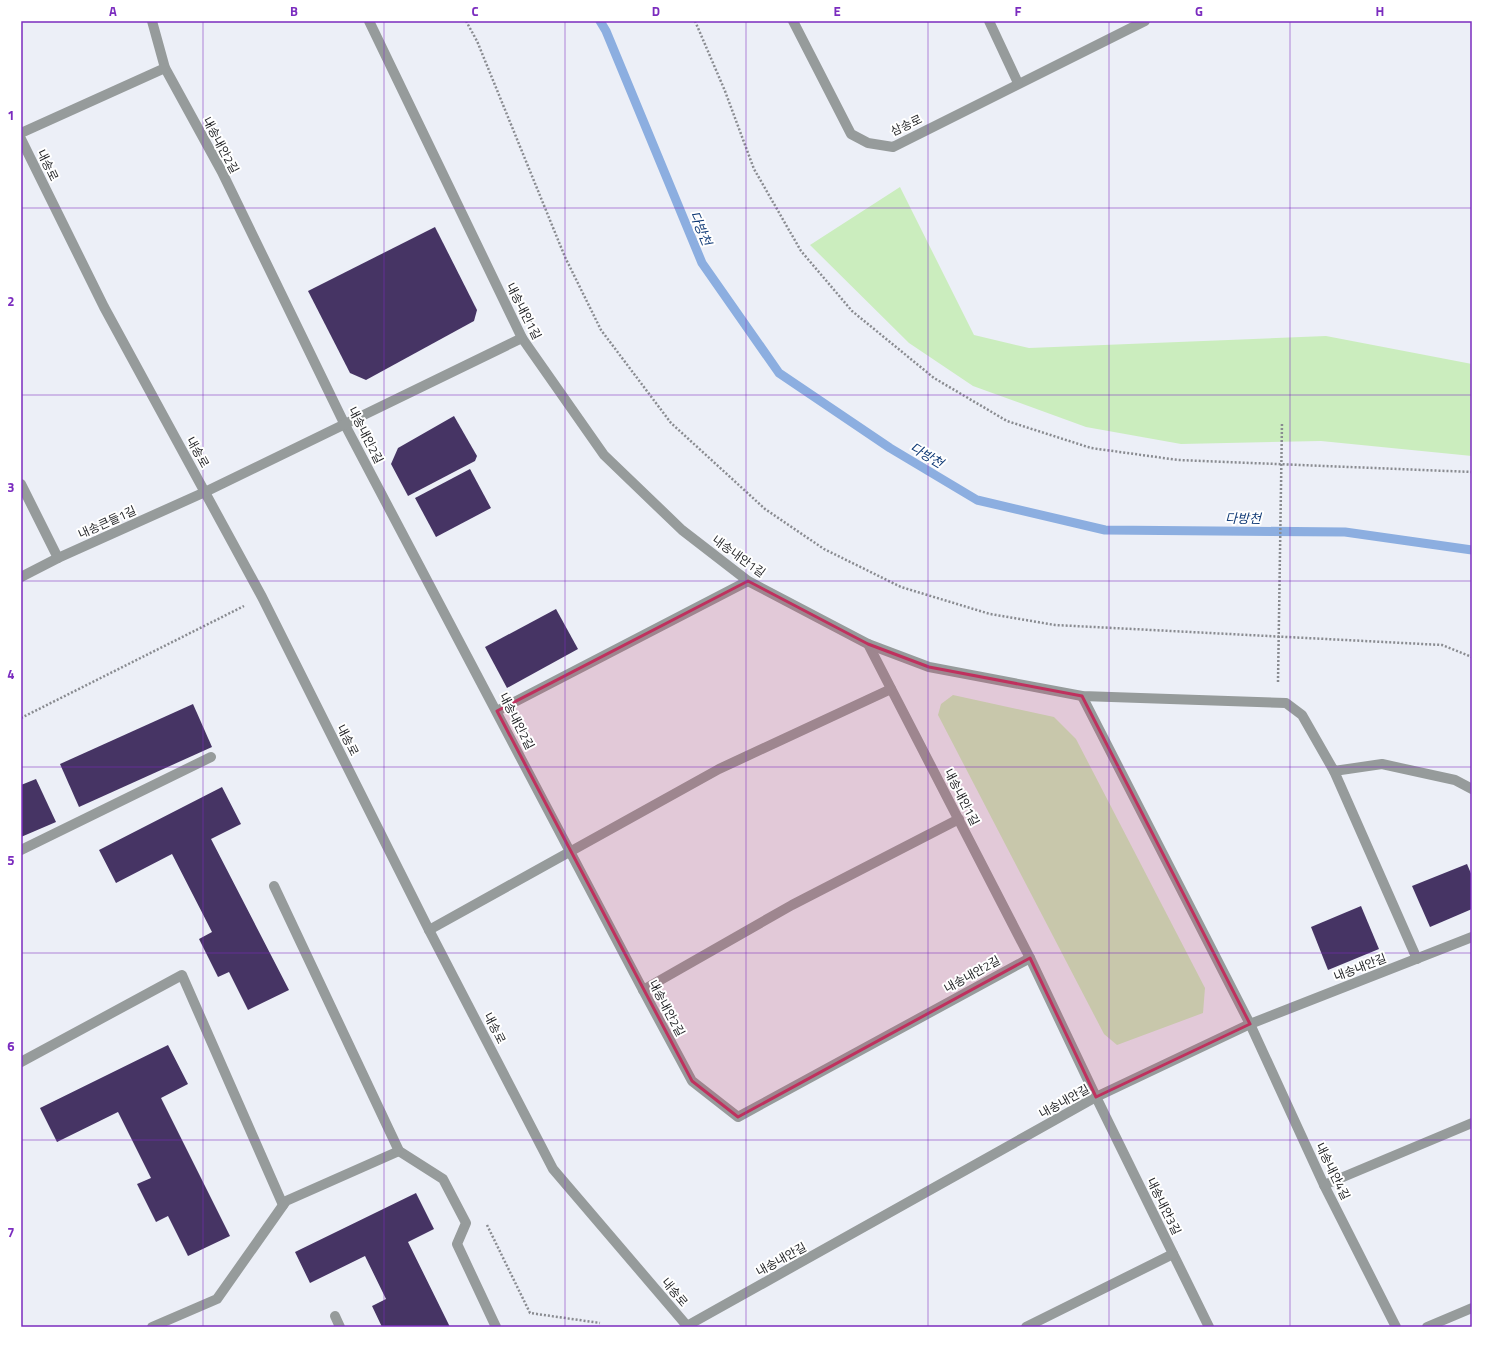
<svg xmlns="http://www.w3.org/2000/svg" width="1493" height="1348" viewBox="0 0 1493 1348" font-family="'Titillium Web','Noto Sans KR',sans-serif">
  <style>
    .green { fill: #cbedbe }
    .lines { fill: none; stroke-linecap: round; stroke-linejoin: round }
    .stream { stroke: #8caee0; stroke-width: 9 }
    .building { fill: #463464 }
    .path { stroke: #898b90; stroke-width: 2.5; stroke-dasharray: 2 2; stroke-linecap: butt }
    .minor { stroke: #969b9b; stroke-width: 10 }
    .marked { fill: #bf315e; fill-opacity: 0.2; stroke: #bf315e; stroke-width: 3; stroke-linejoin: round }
    .grid { fill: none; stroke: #7b2cbf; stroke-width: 1; stroke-opacity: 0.55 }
    .labels { text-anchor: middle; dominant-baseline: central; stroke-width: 4; stroke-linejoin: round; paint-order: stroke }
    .street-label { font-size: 12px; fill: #252629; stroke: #fff }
    .water-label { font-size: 13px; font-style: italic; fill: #103a76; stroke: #fff }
    .neatline { fill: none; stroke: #7b2cbf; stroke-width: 1.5 }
    .grid-label { font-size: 13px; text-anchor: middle; font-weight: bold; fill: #7b2cbf }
  </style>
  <rect width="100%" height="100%" fill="#eceff7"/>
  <g class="green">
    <polygon points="900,187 974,335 1029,348 1326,336 1472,364 1472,456 1321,441 1181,444 1086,427 973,386 909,343 810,245"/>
    <polygon points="953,695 1054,717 1076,739 1205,988 1203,1013 1117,1045 1104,1034 938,715 941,704"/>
  </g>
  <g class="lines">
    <polyline class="stream" points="600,21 606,31 702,263 779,373 890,448 977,500 1105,530 1345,532 1472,550"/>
  </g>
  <g class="building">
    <polygon points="435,227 477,310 474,321 366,380 350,373 308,291"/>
    <polygon points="454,416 477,456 475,461 408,496 391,464 398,448"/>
    <polygon points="470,469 491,508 436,537 415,498"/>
    <polygon points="556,609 578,649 507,688 485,647"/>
    <polygon points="193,704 212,747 79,807 60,764"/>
    <polygon points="36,779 56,822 21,837 21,785"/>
    <polygon points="222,787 241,824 211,839 289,990 248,1010 229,972 218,977 199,939 212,932 172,854 116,883 99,850"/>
    <polygon points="1467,864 1472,876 1472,909 1430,927 1412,886"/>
    <polygon points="1361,906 1379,949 1328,970 1311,927"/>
    <polygon points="168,1045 188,1084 161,1098 230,1236 188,1256 168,1216 156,1222 137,1184 151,1178 118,1112 57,1142 40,1108"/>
    <polygon points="416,1193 434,1229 408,1242 450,1327 382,1327 372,1306 386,1299 365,1256 310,1283 295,1252"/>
  </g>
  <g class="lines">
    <g class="path">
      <polyline points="466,21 477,41 565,257 601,330 671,423 765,509 824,549 901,587 990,614 1055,625 1442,645 1472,657"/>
      <polyline points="695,21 725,91 754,169 801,251 852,311 934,378 1007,421 1091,448 1178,460 1472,472"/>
      <polyline points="1278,682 1282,422"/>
      <polyline points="21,718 244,606"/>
      <polyline points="487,1225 530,1313 600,1323"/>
    </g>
    <g class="minor">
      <polyline points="152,21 165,68 222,172 344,423 643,990 692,1081 738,1117 1030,958"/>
      <polyline points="369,21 522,338 604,455 682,530 748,581 868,644 1030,958 1096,1097 1209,1327"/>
      <polyline points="793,21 851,134 868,143 893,147 1145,21"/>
      <polyline points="989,21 1018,83"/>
      <polyline points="21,133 165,68"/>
      <polyline points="21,139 104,307 262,597 429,930 553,1169 688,1327"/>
      <polyline points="21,484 58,558"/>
      <polyline points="21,577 58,558 205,492 522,338"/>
      <polyline points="868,644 929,667 1082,696 1286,703 1302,715 1334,771 1382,764 1455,780 1472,789"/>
      <polyline points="1082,696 1250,1024 1324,1185 1396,1327"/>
      <polyline points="497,711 748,581"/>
      <polyline points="1334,771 1417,959"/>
      <polyline points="21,850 211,757"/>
      <polyline points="274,886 399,1151 443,1179 466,1223 457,1244 496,1327"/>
      <polyline points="429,930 719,769 891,689"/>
      <polyline points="643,990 792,905 959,819"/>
      <polyline points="21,1062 182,975 283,1205"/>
      <polyline points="1324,1185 1472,1123"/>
      <polyline points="335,1316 340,1327"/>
      <polyline points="152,1327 217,1299 286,1201 399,1151"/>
      <polyline points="685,1327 1096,1097 1250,1024 1472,937"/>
      <polyline points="1026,1327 1173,1254"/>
      <polyline points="1427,1327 1472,1308"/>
    </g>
  </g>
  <path class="marked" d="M748,581l120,63 61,23 153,29 168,328 -154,73 -66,-139 -292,159 -46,-36 -195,-370z"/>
  <path class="grid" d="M203,21v1306M384,21v1306M565,21v1306M746,21v1306M928,21v1306M1109,21v1306M1290,21v1306M21,208h1451M21,395h1451M21,581h1451M21,767h1451M21,953h1451M21,1140h1451"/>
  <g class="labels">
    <g class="street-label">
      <text transform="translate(906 125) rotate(-25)">삼송로</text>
      <text transform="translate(221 145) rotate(62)">내송내안2길</text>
      <text transform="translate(48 165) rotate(64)">내송로</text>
      <text transform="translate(524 311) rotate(63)">내송내안1길</text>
      <text transform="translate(366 435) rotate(63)">내송내안2길</text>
      <text transform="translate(198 452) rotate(61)">내송로</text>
      <text transform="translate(107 522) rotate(-24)">내송큰들1길</text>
      <text transform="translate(739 556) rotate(36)">내송내안1길</text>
      <text transform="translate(517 721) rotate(63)">내송내안2길</text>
      <text transform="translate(348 740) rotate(63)">내송로</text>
      <text transform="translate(962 797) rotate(63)">내송내안1길</text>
      <text transform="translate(1360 967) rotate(-21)">내송내안길</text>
      <text transform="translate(972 974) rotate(-29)">내송내안2길</text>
      <text transform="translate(667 1008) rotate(62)">내송내안2길</text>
      <text transform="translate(495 1028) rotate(63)">내송로</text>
      <text transform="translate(1064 1101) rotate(-29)">내송내안길</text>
      <text transform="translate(1333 1171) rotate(64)">내송내안4길</text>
      <text transform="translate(1164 1206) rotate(64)">내송내안3길</text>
      <text transform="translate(781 1259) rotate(-29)">내송내안길</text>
      <text transform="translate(675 1292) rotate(50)">내송로</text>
    </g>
    <g class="water-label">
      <text transform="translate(701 228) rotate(67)">다방천</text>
      <text transform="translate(927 455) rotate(31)">다방천</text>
      <text transform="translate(1243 518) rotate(1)">다방천</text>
    </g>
  </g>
  <rect width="1493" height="1348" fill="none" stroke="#ffffff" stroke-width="44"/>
  <rect x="22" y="22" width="1449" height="1304" class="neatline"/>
  <g class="grid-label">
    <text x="113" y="16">A</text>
    <text x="294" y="16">B</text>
    <text x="475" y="16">C</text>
    <text x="656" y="16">D</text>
    <text x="837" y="16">E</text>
    <text x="1018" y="16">F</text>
    <text x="1199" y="16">G</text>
    <text x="1380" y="16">H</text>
    <text x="11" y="120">1</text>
    <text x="11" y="306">2</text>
    <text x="11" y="492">3</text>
    <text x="11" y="679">4</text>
    <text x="11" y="865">5</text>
    <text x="11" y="1051">6</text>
    <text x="11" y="1237">7</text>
  </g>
</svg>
